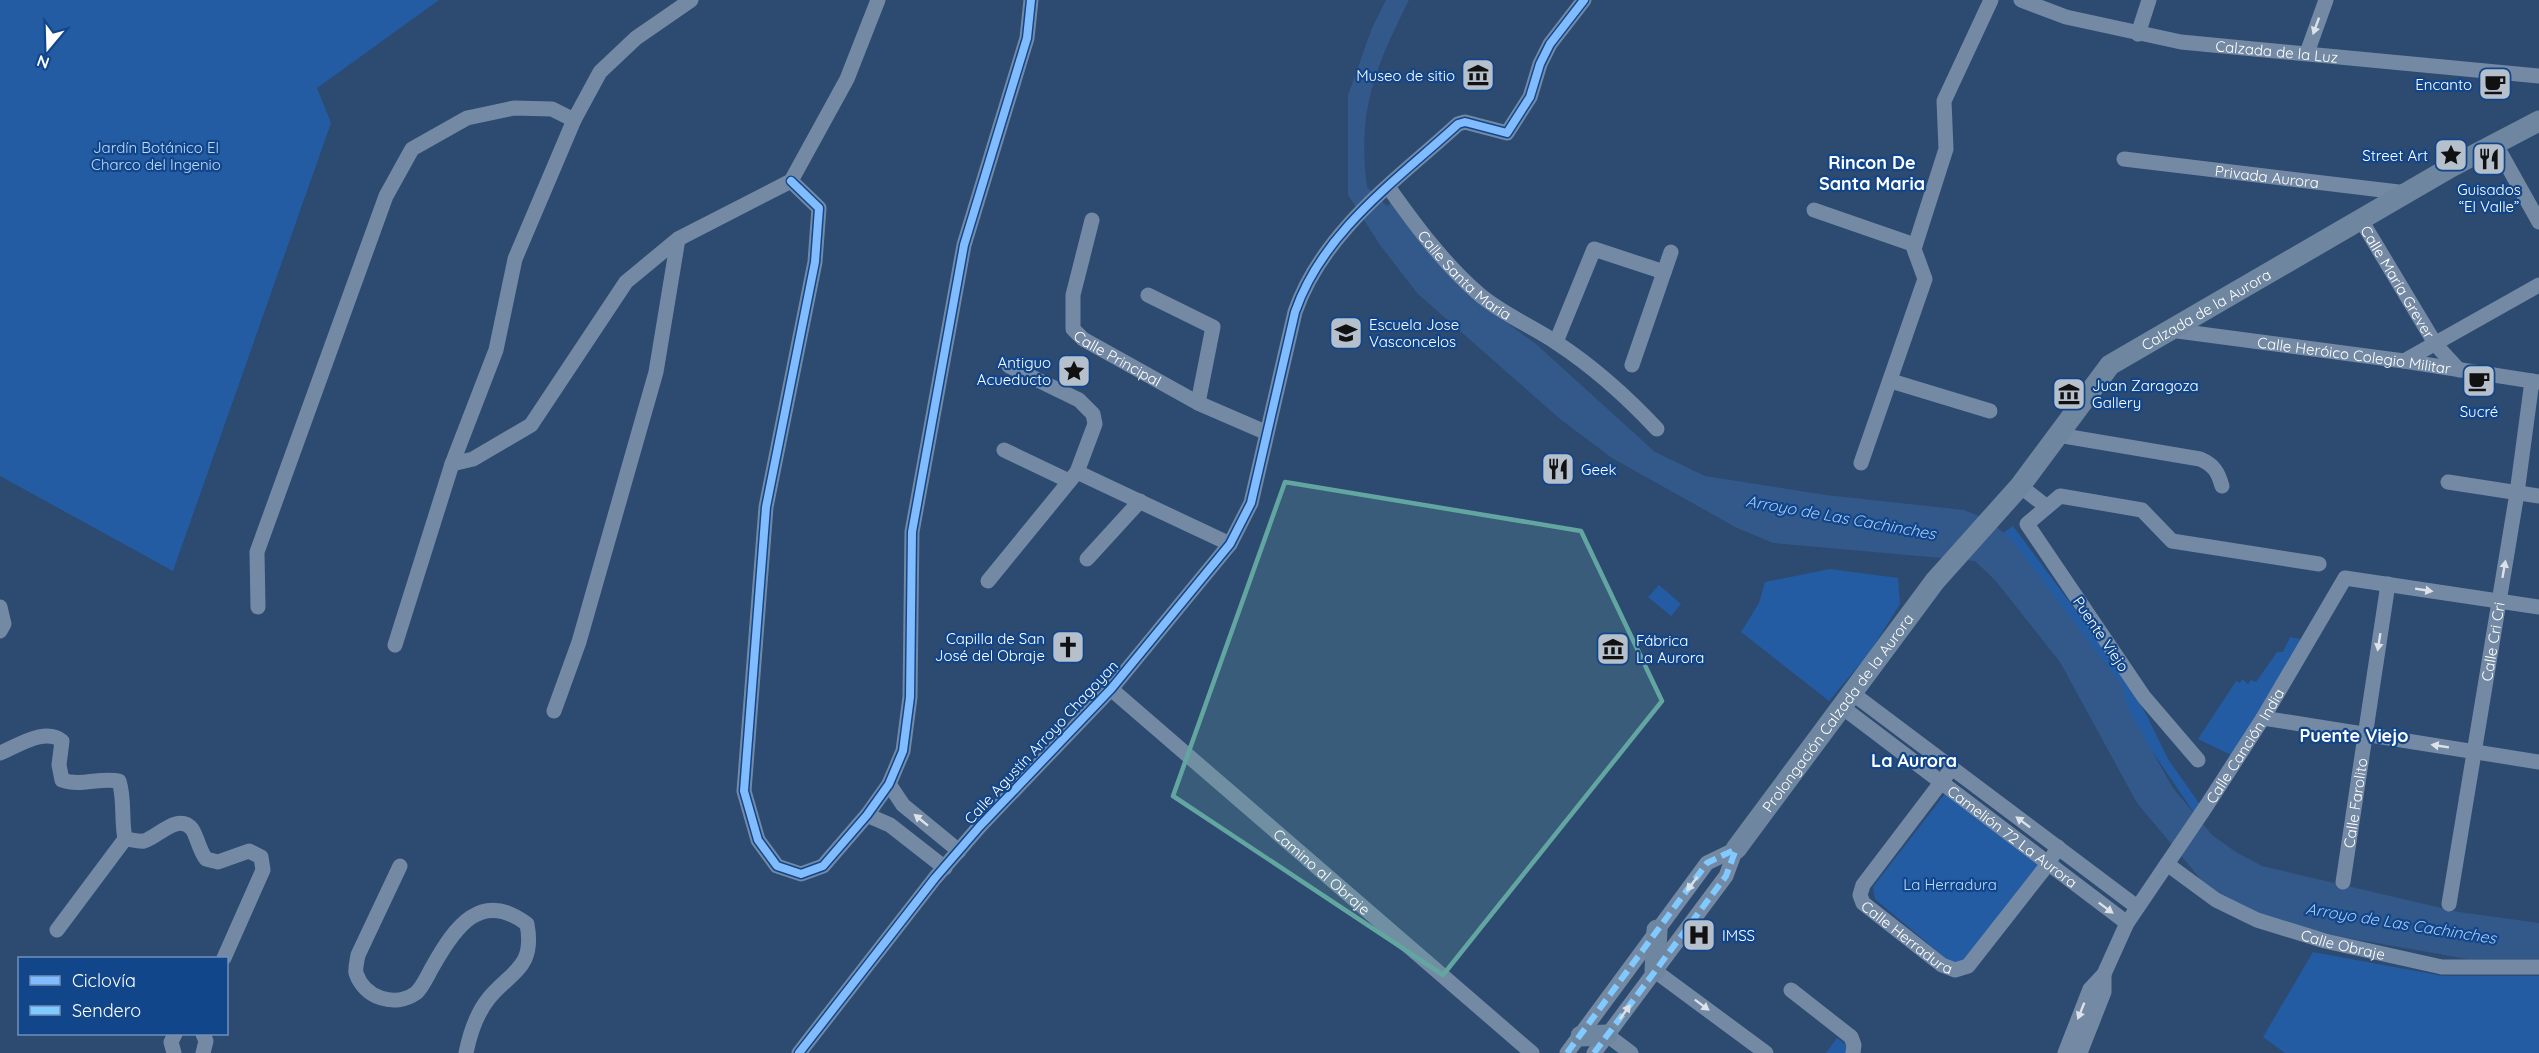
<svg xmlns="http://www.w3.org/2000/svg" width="2539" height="1053" viewBox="0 0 2539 1053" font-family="Quicksand,sans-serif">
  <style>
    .green { fill: #245ca3 }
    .water { fill: #32598a }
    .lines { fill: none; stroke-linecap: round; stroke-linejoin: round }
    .street { stroke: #748aa4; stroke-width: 15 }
    .secondary { stroke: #6f86a0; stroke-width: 21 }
    .quiet { stroke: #80caff; stroke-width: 6; stroke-dasharray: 12 6; stroke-linecap: butt }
    .cycleway-casing { stroke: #12468b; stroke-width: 11 }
    .cycleway { stroke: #80bcff; stroke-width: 8 }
    .oneway { fill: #dce2e8 }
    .marked { fill: #63a6a1; fill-opacity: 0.2; stroke: #63a6a1; stroke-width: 4.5; stroke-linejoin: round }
    .labels { text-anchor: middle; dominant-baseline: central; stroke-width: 4.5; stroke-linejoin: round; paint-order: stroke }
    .street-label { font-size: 15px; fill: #fff; stroke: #12468b }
    .poi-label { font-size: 15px; fill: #fff; stroke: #12468b; text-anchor: end }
    .park-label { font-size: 15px; fill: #bfdbfc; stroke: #12468b }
    .water-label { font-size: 16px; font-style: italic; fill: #a4caf9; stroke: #12468b }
    .quarter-label { font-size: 18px; font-weight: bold; fill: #fff; stroke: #12468b }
  </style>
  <rect width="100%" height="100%" fill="#2d4a70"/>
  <g class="green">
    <polygon points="0,0 439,0 317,88 331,123 173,571 0,476"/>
    <polygon points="2013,526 2120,670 2146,714 2168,759 2201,806 2195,814 2003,533"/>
    <polygon points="1830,569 1898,578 1900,604 1870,652 1829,701 1741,632 1759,603 1765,582"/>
    <polygon points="1659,585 1681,604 1671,616 1648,597"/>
    <polygon points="2290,637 2300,639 2303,645 2235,757 2198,739 2236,681 2240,683 2242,679 2248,684 2251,680 2256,682 2277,652 2283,652"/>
    <polygon points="1947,791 2042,866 1964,961 1951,963 1875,899 1873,887"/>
    <polygon points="2313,952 2443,976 2539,976 2539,1053 2285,1053 2263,1037"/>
    <polygon points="1837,1038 1849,1047 1847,1053 1826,1053"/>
  </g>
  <path class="water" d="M1386,0h23c-34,68 -52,110 -42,187l20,19 6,-5 98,110 45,33 119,108 50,24 121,19 138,15 23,9 24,20 111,146 5,22 46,81 39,47 24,17 26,14 68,16 129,30 80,11v36h-72l-130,-23 -74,-18 -55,-30 -71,-85 -77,-141 -65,-82 -20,-19 -202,-18 -36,-15 -125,-70 -52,-39 -142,-125 -38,-49 -32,-50v-100l24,-67z"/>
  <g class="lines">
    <g class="street">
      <path id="s1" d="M2021,0l45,17 115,25 358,34"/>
      <polyline points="2138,34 2149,0"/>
      <polyline points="2307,53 2326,0"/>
      <polyline points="2496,145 2539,222"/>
      <path id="s2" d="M2124,159l283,34"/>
      <polyline points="791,181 819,208 815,262 766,507 744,791 758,840 777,866 801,874 823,866 867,815 889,784 903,751 910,697 912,532 964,245 1027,38 1031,0"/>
      <path id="s3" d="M1389,188c27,38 55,76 91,107 24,20 52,31 77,48 38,25 70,54 100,86"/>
      <polyline points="1814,210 1915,245"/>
      <path id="s4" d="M1092,220l-19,75v34l10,10 115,64 67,29"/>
      <path id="s5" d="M2361,220l75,125 23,25"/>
      <polyline points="1148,295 1213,327 1198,403"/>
      <path id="s6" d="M2170,330l234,31 135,21"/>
      <polyline points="1556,342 1594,249 1664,272"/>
      <polyline points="2404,361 2539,285"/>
      <polyline points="1632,365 1671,252"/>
      <polyline points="1891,381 1990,411"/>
      <path d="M2058,435l142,24c14,6 18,13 22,27"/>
      <polyline points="1004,450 1069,481"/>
      <polyline points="1861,463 1925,279 1914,249 1946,149 1944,101 1991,0"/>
      <polyline points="452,464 473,459 531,425 626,282 678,239 791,181 847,79 878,0"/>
      <polyline points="1077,472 1230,544"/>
      <polyline points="2448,482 2539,496"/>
      <polyline points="2020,486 2047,507"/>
      <polyline points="1087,559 1140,501"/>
      <polyline points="988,581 1077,472 1095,424 1093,414 1079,400 1009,366"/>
      <polyline points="0,607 4,624 0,631"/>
      <polyline points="258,607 257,552 386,196 412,149 467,118 514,108 552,109 574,120"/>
      <polyline points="395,645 452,464 496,350 515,259 574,120 600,72 636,38 691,0"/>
      <path id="s7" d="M1111,689l421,364"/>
      <polyline points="1852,693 2137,907"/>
      <path id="s8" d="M1842,707l285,216"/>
      <polyline points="554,711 579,642 656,372 678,239"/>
      <polyline points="2263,718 2539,762"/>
      <path d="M0,753c18,-7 45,-26 62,-12l-3,24 3,15c19,7 37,-3 57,1 6,19 2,38 6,58l-68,91"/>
      <polyline points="2198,760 2144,697 2027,524 2060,496 2142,510 2172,541 2319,564"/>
      <path id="s9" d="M1952,768l-89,117 -3,10 3,8 79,62 13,5 13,-4 80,-102 10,-17"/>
      <polyline points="889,784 903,805 959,851"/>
      <polyline points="867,815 890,825 945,868"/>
      <path d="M125,839c5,0 13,3 19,2 13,-3 34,-29 48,-12 5,7 7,21 14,30l12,3 31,-11 12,6 2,13 -39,88"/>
      <path id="s10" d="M2167,864l49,36 41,20 68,21 117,26h97"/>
      <path d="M400,866l-42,89c-1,6 -3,13 -2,18 8,25 39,35 60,20 7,-6 12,-19 17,-27 22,-39 48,-77 94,-42 8,43 -14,46 -38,74 -13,16 -19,35 -23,55"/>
      <path id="s11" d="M2343,882l45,-298"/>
      <path id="s12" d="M2449,904l68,-411 15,-112"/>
      <polyline points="1655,971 1766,1053"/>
      <polyline points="1791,990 1851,1037 1854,1045 1853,1053"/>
      <polyline points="203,1034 206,1041 203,1053"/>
      <polyline points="1607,1035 1631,1053"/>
      <polyline points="174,1053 171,1042 175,1034"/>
      <path d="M799,1053l136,-175 45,-52 131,-137 119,-145 21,-41 44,-191c28,-81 102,-132 163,-188l7,-2 42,11 23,-36 10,-33 10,-20 34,-44"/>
      <polyline points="1567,1053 1707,863 1736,849"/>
      <polyline points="1594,1053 1726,876 1736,849"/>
      <path id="s13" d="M2065,1053l25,-64 14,-15 23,-51 80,-118 56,-87 82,-140 194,29"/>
      <polyline points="2080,1053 2104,992 2104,974"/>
    </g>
    <g class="secondary">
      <path id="s14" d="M1736,849l199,-268 85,-95 90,-121 341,-198 88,-46"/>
      <polyline points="1655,971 1657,930"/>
      <polyline points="1581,1036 1607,1035"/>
    </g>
    <g class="quiet">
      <polyline points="1567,1053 1707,863 1736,849"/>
      <polyline points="1594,1053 1726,876 1736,849"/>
    </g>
    <defs>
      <g id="cycleway">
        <polyline points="791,181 819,208 815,262 766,507 744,791 758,840 777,866 801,874 823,866 867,815 889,784 903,751 910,697 912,532 964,245 1027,38 1031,0"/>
        <path d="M799,1053l136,-175 45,-52 131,-137 119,-145 21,-41 44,-191c28,-81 102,-132 163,-188l7,-2 42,11 23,-36 10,-33 10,-20 34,-44"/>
      </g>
    </defs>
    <use href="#cycleway" class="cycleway-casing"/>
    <use href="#cycleway" class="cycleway"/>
  </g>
  <defs><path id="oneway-solid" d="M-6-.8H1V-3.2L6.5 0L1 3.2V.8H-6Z" transform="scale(1.5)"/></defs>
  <g class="oneway">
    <use href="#oneway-solid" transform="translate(2316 26) rotate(110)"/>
    <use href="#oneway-solid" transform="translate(2504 569) rotate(-80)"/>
    <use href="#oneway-solid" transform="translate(2424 590) rotate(9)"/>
    <use href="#oneway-solid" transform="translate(2379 642) rotate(99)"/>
    <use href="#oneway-solid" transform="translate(2440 746) rotate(-171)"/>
    <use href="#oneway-solid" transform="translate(921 820) rotate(-141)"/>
    <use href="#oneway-solid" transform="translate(2023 822) rotate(-143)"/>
    <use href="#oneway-solid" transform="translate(1692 884) rotate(127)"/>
    <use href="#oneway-solid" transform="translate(2106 908) rotate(37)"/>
    <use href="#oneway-solid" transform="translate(1702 1005) rotate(37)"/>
    <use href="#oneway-solid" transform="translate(2081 1011) rotate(112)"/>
    <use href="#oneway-solid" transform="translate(1625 1012) rotate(-54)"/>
  </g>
  <path class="marked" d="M1285,482l296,49 81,170 -219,274 -270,-179z"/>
  <defs>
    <symbol id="museum-square" viewBox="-11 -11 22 22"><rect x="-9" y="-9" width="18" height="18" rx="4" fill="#b6c0cd" stroke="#12468b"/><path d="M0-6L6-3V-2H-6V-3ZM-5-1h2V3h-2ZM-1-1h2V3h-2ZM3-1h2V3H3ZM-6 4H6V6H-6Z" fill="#111"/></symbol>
    <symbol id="cafe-square" viewBox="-11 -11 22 22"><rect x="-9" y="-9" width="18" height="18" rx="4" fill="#b6c0cd" stroke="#12468b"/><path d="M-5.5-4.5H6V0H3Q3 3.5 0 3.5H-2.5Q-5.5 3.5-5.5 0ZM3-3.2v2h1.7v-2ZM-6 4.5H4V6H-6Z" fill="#111"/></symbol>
    <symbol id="sight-square" viewBox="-11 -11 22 22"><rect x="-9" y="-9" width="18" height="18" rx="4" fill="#b6c0cd" stroke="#12468b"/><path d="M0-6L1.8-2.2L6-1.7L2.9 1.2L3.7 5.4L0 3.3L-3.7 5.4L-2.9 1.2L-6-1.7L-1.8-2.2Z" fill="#111"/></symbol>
    <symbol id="restaurant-square" viewBox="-11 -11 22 22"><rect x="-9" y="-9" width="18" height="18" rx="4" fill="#b6c0cd" stroke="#12468b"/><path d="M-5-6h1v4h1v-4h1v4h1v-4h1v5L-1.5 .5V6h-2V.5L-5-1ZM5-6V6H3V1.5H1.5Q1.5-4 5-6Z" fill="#111"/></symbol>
    <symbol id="school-square" viewBox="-11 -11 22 22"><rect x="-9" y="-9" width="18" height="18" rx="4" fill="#b6c0cd" stroke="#12468b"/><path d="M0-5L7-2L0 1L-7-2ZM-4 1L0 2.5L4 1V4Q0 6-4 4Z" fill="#111"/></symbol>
    <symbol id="church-square" viewBox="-11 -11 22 22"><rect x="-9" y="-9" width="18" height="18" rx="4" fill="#b6c0cd" stroke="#12468b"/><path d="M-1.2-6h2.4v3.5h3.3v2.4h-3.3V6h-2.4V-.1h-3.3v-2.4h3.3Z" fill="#111"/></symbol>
    <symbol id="hospital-square" viewBox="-11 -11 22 22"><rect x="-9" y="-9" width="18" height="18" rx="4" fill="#b6c0cd" stroke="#12468b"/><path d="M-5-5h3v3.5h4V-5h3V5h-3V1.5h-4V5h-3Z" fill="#111"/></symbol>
  </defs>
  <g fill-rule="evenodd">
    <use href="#museum-square" x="1459" y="56" width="38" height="38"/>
    <use href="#cafe-square" x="2476" y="65" width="38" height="38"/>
    <use href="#sight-square" x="2432" y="136" width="38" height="38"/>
    <use href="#restaurant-square" x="2470" y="140" width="38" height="38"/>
    <use href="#school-square" x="1327" y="314" width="38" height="38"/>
    <use href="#sight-square" x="1055" y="352" width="38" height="38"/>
    <use href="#cafe-square" x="2460" y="362" width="38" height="38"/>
    <use href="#museum-square" x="2050" y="375" width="38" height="38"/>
    <use href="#restaurant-square" x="1539" y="450" width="38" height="38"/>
    <use href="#church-square" x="1049" y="628" width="38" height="38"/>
    <use href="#museum-square" x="1594" y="630" width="38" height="38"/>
    <use href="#hospital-square" x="1680" y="916" width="38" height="38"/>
  </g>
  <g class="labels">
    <g class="street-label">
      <text stroke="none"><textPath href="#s1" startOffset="262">Calzada de la Luz</textPath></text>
      <text stroke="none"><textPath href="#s2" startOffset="144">Privada Aurora</textPath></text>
      <text stroke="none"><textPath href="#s3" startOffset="116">Calle Santa María</textPath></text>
      <text stroke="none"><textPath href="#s5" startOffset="72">Calle María Grever</textPath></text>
      <text stroke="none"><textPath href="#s14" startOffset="723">Calzada de la Aurora</textPath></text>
      <text stroke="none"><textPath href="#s6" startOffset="186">Calle Heróico Colegio Militar</textPath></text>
      <text stroke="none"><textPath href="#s4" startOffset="165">Calle Principal</textPath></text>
      <text transform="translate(2101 634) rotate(56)">Puente Viejo</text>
      <text stroke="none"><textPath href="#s12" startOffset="266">Calle Cri Cri</textPath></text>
      <text stroke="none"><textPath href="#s14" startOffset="170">Prolongación Calzada de la Aurora</textPath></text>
      <text transform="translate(1041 742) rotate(-47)">Calle Agustín Arroyo Chagoyan</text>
      <text stroke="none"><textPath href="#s13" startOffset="358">Calle Canción India</textPath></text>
      <text stroke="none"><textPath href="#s11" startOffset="80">Calle Farolito</textPath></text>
      <text stroke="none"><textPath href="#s8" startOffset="214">Camelión 72 La Aurora</textPath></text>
      <text stroke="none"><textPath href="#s7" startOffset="279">Camino al Obraje</textPath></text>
      <text stroke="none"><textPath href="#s9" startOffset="222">Calle Herradura</textPath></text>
      <text stroke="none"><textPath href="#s10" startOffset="196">Calle Obraje</textPath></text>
    </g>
    <g class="poi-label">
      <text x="1455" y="75">Museo de sitio</text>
      <text x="2472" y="84">Encanto</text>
      <text x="2428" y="155">Street Art</text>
      <text x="2489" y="189" text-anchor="middle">Guisados<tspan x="2489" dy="17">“El Valle”</tspan></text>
      <text x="1369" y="324" text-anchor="start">Escuela Jose<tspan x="1369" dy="17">Vasconcelos</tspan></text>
      <text x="1051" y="362">Antiguo<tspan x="1051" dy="17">Acueducto</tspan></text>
      <text x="2092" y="385" text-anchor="start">Juan Zaragoza<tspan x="2092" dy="17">Gallery</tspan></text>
      <text x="2479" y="411" text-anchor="middle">Sucré</text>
      <text x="1581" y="469" text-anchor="start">Geek</text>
      <text x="1045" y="638">Capilla de San<tspan x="1045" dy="17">José del Obraje</tspan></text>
      <text x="1636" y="640" text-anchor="start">Fábrica<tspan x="1636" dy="17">La Aurora</tspan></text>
      <text x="1722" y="935" text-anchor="start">IMSS</text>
    </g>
    <g class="park-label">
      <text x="156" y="147">Jardín Botánico El<tspan x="156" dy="17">Charco del Ingenio</tspan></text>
      <text x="1950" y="884">La Herradura</text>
    </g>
    <g class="water-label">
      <text transform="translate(1841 517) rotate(10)">Arroyo de Las Cachinches</text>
      <text transform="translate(2401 923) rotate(9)">Arroyo de Las Cachinches</text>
    </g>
    <g class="quarter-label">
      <text x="1872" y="162">Rincon De<tspan x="1872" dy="21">Santa Maria</tspan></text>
      <text x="2354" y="735">Puente Viejo</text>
      <text x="1914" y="760">La Aurora</text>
    </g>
  </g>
  <rect x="18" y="957" width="210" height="78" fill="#12468b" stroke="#7190b9" stroke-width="1.5"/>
  <rect x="30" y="976" width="30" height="9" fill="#80bcff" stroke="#7190b9" stroke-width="1.5"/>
  <text x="72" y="987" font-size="18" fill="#ffffff">Ciclovía</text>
  <rect x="30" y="1006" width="30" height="9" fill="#80caff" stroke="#7190b9" stroke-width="1.5"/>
  <text x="72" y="1017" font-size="18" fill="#ffffff">Sendero</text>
  <g transform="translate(48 48) rotate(199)" stroke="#12468b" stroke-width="4.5" paint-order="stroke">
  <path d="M0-4.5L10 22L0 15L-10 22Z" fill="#ffffff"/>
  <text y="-9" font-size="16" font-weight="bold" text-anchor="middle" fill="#ffffff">N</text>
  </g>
</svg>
